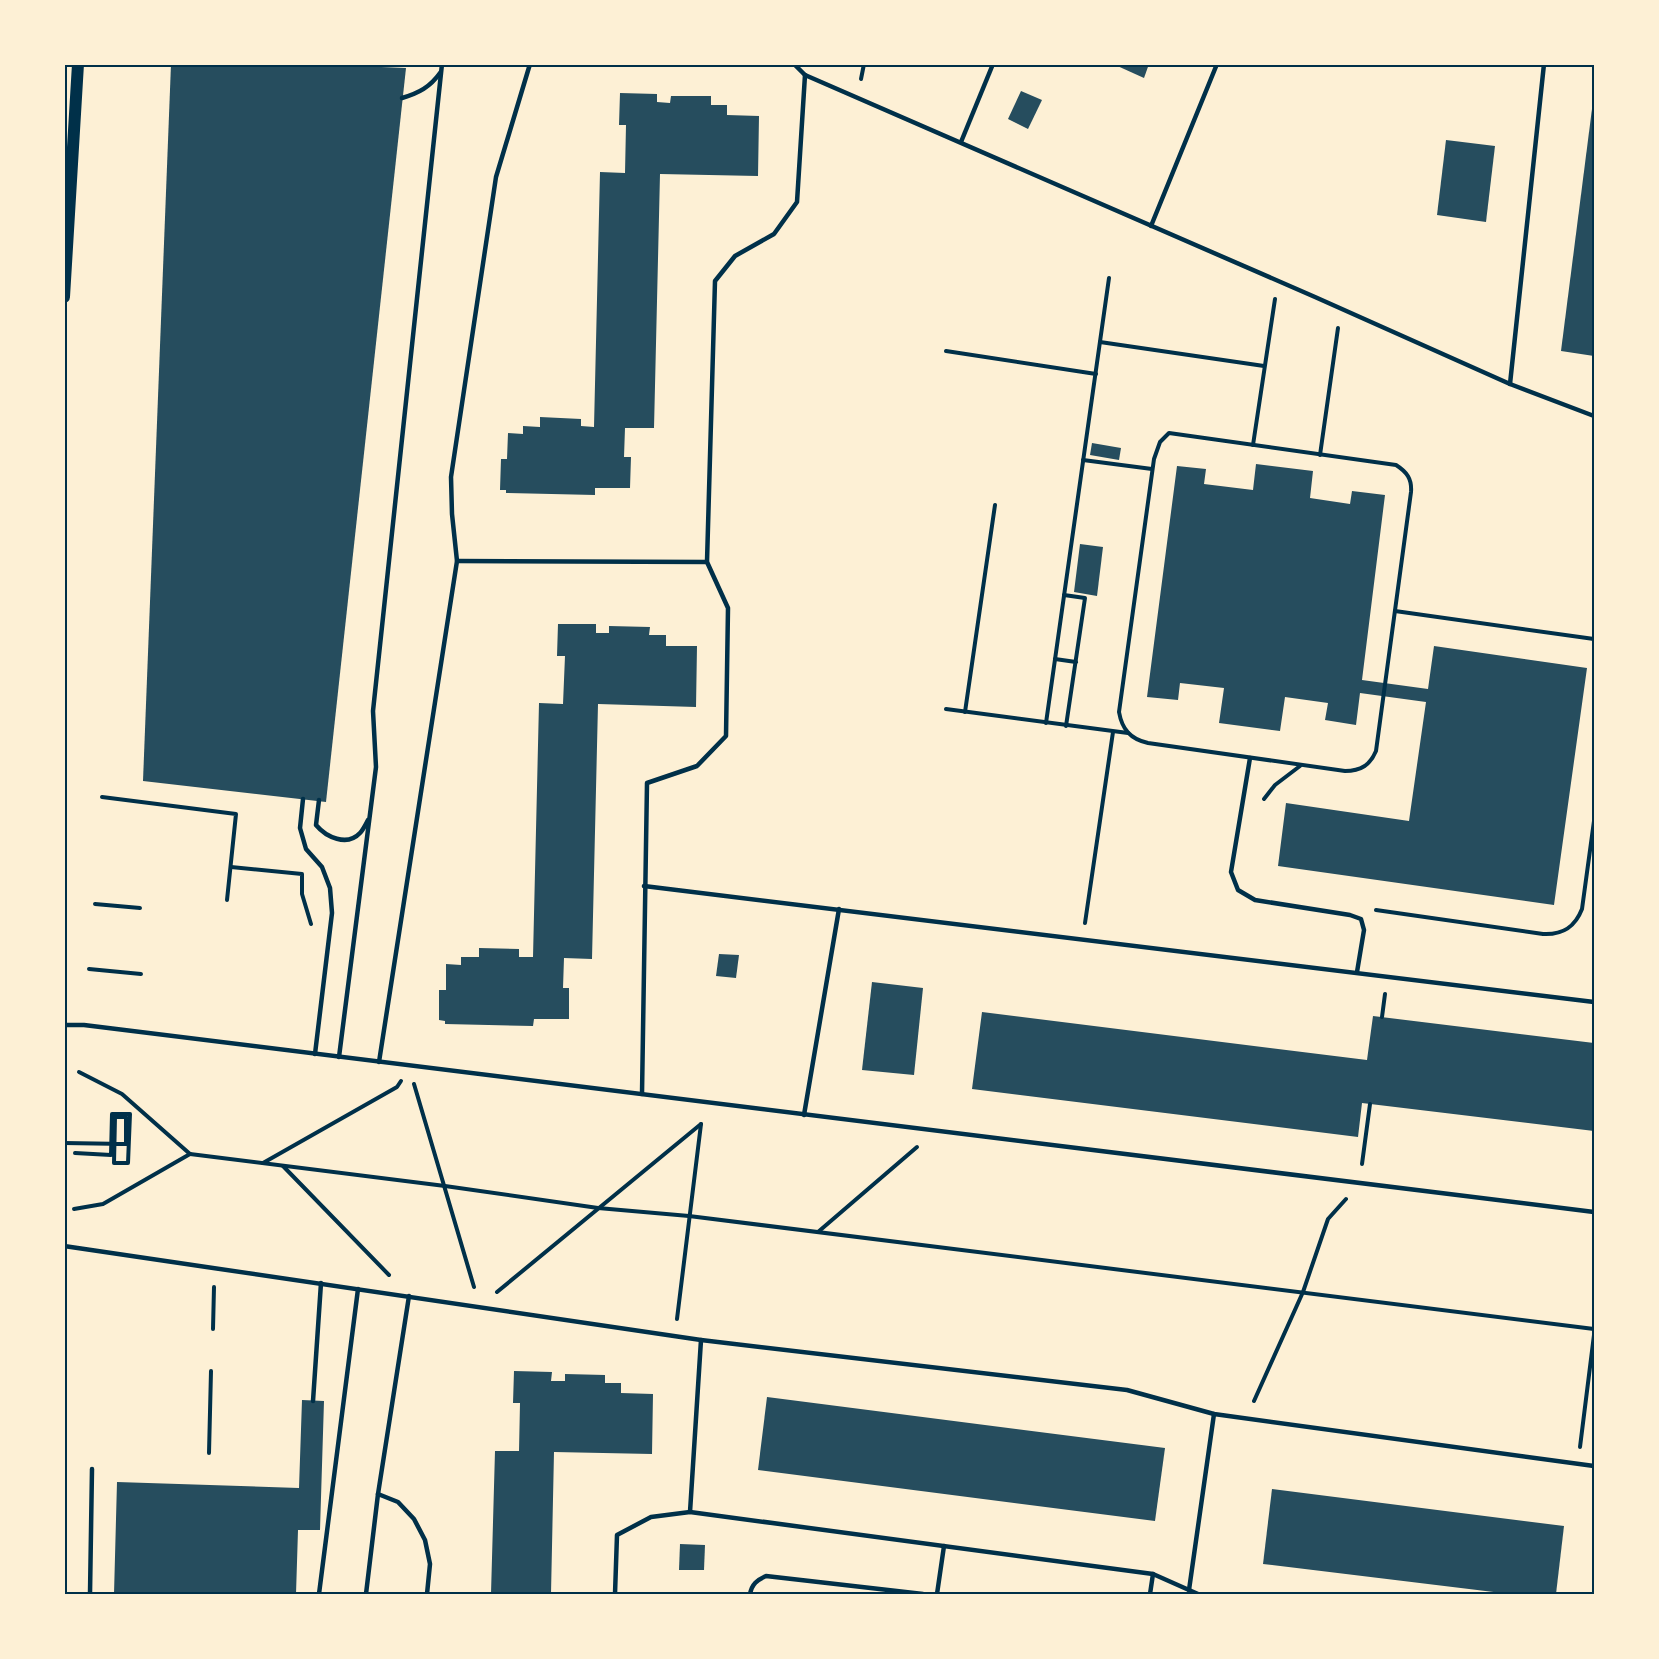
<svg xmlns="http://www.w3.org/2000/svg" width="1659" height="1659" viewBox="0 0 1659 1659" font-family="Raleway,sans-serif">
  <style>
    .building { fill: #264d5e }
    .lines { fill: none; stroke-linecap: round; stroke-linejoin: round }
    .path { stroke: #003049; stroke-width: 4 }
    .service { stroke: #003049; stroke-width: 4.5 }
    .secondary { stroke: #003049; stroke-width: 12 }
    .neatline { fill: none; stroke: #003049; stroke-width: 2 }
  </style>
  <rect width="100%" height="100%" fill="#fdf0d5"/>
  <g class="building">
    <polygon points="171,64 307,64 406,68 326,802 143,781"/>
    <polygon points="1113,64 1149,64 1144,78"/>
    <polygon points="1021,91 1042,100 1028,129 1008,119"/>
    <polygon points="620,93 657,94 657,102 670,103 671,96 711,96 711,105 727,105 727,115 759,116 758,176 660,174 654,428 625,428 624,457 631,457 630,488 595,488 595,495 506,493 506,490 500,490 501,459 507,459 508,433 523,434 523,426 540,427 540,417 581,419 581,426 594,427 600,172 625,173 626,125 619,125"/>
    <polygon points="1593,101 1594,101 1594,356 1561,351"/>
    <polygon points="1446,140 1495,146 1486,222 1437,215"/>
    <polygon points="1092,443 1121,448 1119,460 1090,455"/>
    <polygon points="1256,464 1313,471 1310,498 1350,504 1352,491 1385,495 1362,680 1428,689 1434,646 1587,668 1554,905 1278,866 1286,803 1409,821 1426,702 1360,693 1356,725 1325,720 1328,703 1285,697 1280,731 1219,723 1224,688 1180,683 1178,700 1147,697 1177,466 1206,469 1204,484 1253,490"/>
    <polygon points="1080,544 1103,547 1097,596 1074,592"/>
    <polygon points="558,624 596,624 596,633 609,633 609,626 650,627 649,635 666,635 666,646 697,646 696,707 598,704 592,959 564,958 563,988 569,988 569,1019 534,1019 533,1026 445,1024 445,1021 439,1020 439,990 446,990 446,964 461,965 461,957 479,957 479,948 519,949 519,957 533,957 539,703 563,704 565,656 557,656"/>
    <polygon points="719,954 739,955 736,978 716,976"/>
    <polygon points="872,982 923,988 914,1075 862,1070"/>
    <polygon points="982,1012 1367,1060 1373,1016 1594,1043 1594,1131 1362,1103 1358,1137 972,1089"/>
    <polygon points="514,1371 552,1372 551,1381 565,1381 565,1374 605,1375 605,1383 621,1383 621,1393 653,1394 652,1454 554,1452 551,1594 491,1594 495,1451 519,1451 520,1403 513,1403"/>
    <polygon points="767,1397 1165,1448 1155,1521 758,1470"/>
    <polygon points="302,1400 324,1401 320,1530 298,1530 296,1594 114,1594 117,1482 299,1488"/>
    <polygon points="1272,1489 1564,1526 1556,1594 1510,1594 1263,1564"/>
    <polygon points="680,1544 705,1545 704,1570 679,1570"/>
  </g>
  <g class="lines">
    <g class="path">
      <polyline points="861,79 864,64"/>
      <polyline points="1100,342 1264,366"/>
      <polyline points="946,351 1096,374"/>
      <path d="M1169,433l227,32c11,7 16,14 15,27l-35,259c-6,14 -15,20 -31,20l-197,-28c-18,-4 -26,-14 -29,-31l35,-253 6,-17z"/>
      <polyline points="1253,445 1275,299"/>
      <polyline points="1320,455 1338,328"/>
      <polyline points="1083,460 1152,469"/>
      <polyline points="1064,595 1085,598 1066,726"/>
      <polyline points="1395,611 1594,639"/>
      <polyline points="1055,659 1076,662"/>
      <polyline points="946,709 1128,733"/>
      <polyline points="965,712 995,505"/>
      <polyline points="1046,723 1109,278"/>
      <polyline points="102,797 236,814 227,900"/>
      <polyline points="1264,799 1275,785 1300,766"/>
      <polyline points="231,867 302,874 302,894 311,924"/>
      <polyline points="95,904 140,908"/>
      <path d="M1376,910l167,24c20,1 32,-7 39,-25l12,-88"/>
      <polyline points="1085,923 1113,732"/>
      <polyline points="89,969 141,974"/>
      <polyline points="1382,1017 1385,994"/>
      <polyline points="79,1072 122,1094 190,1154"/>
      <polyline points="414,1084 474,1287"/>
      <polyline points="64,1143 126,1144 126,1117 115,1117 114,1163 128,1163 130,1114 112,1114 111,1155 75,1153"/>
      <polyline points="190,1154 445,1186 598,1208 689,1216 1594,1329"/>
      <polyline points="263,1163 397,1087 401,1081"/>
      <polyline points="1362,1164 1370,1104"/>
      <polyline points="283,1166 389,1275"/>
      <polyline points="74,1209 103,1204 190,1154"/>
      <polyline points="818,1232 917,1147"/>
      <polyline points="497,1292 701,1124"/>
      <polyline points="677,1319 701,1124"/>
      <polyline points="213,1329 214,1287"/>
      <polyline points="1254,1401 1303,1292 1328,1219 1346,1199"/>
      <polyline points="1580,1447 1594,1335"/>
      <polyline points="209,1453 211,1371"/>
    </g>
    <g class="service">
      <polyline points="794,64 805,75 1315,297 1510,384 1594,416"/>
      <path d="M402,98c17,-5 28,-11 38,-25"/>
      <polyline points="961,142 993,64"/>
      <polyline points="1151,226 1217,64"/>
      <polyline points="1510,384 1544,64"/>
      <polyline points="457,561 707,562"/>
      <polyline points="1250,758 1231,872 1238,890 1255,900 1350,915 1361,919 1364,930 1357,972"/>
      <polyline points="303,799 300,828 306,849 322,867 330,888 332,913 315,1054"/>
      <path d="M319,800l-3,25c10,12 31,22 44,8 3,-3 6,-9 8,-13"/>
      <polyline points="644,886 1594,1002"/>
      <polyline points="64,1025 84,1025 1594,1212"/>
      <polyline points="339,1057 376,767 373,711 442,64"/>
      <polyline points="379,1062 457,561 452,514 451,477 496,177 530,64"/>
      <polyline points="642,1094 647,783 697,766 726,736 728,608 707,562 715,281 735,256 774,234 797,202 805,75"/>
      <polyline points="804,1115 839,909"/>
      <polyline points="64,1246 701,1340 690,1512 651,1517 617,1535 615,1594"/>
      <polyline points="701,1340 1127,1390 1214,1414 1594,1466"/>
      <polyline points="313,1401 321,1283"/>
      <polyline points="378,1494 398,1502 414,1519 425,1540 430,1564 427,1594"/>
      <polyline points="690,1512 1153,1574 1198,1594"/>
      <polyline points="1189,1590 1214,1414"/>
      <polyline points="90,1594 92,1469"/>
      <polyline points="319,1594 358,1289"/>
      <polyline points="366,1594 378,1494 409,1296"/>
      <path d="M750,1594c2,-10 7,-14 16,-18l157,18"/>
      <polyline points="937,1594 944,1546"/>
      <polyline points="1150,1594 1153,1574"/>
    </g>
    <polyline class="secondary" points="64,297 78,64"/>
  </g>
  <rect width="1659" height="1659" fill="none" stroke="#fdf0d5" stroke-width="132"/>
  <rect x="66" y="66" width="1527" height="1527" class="neatline"/>
</svg>
